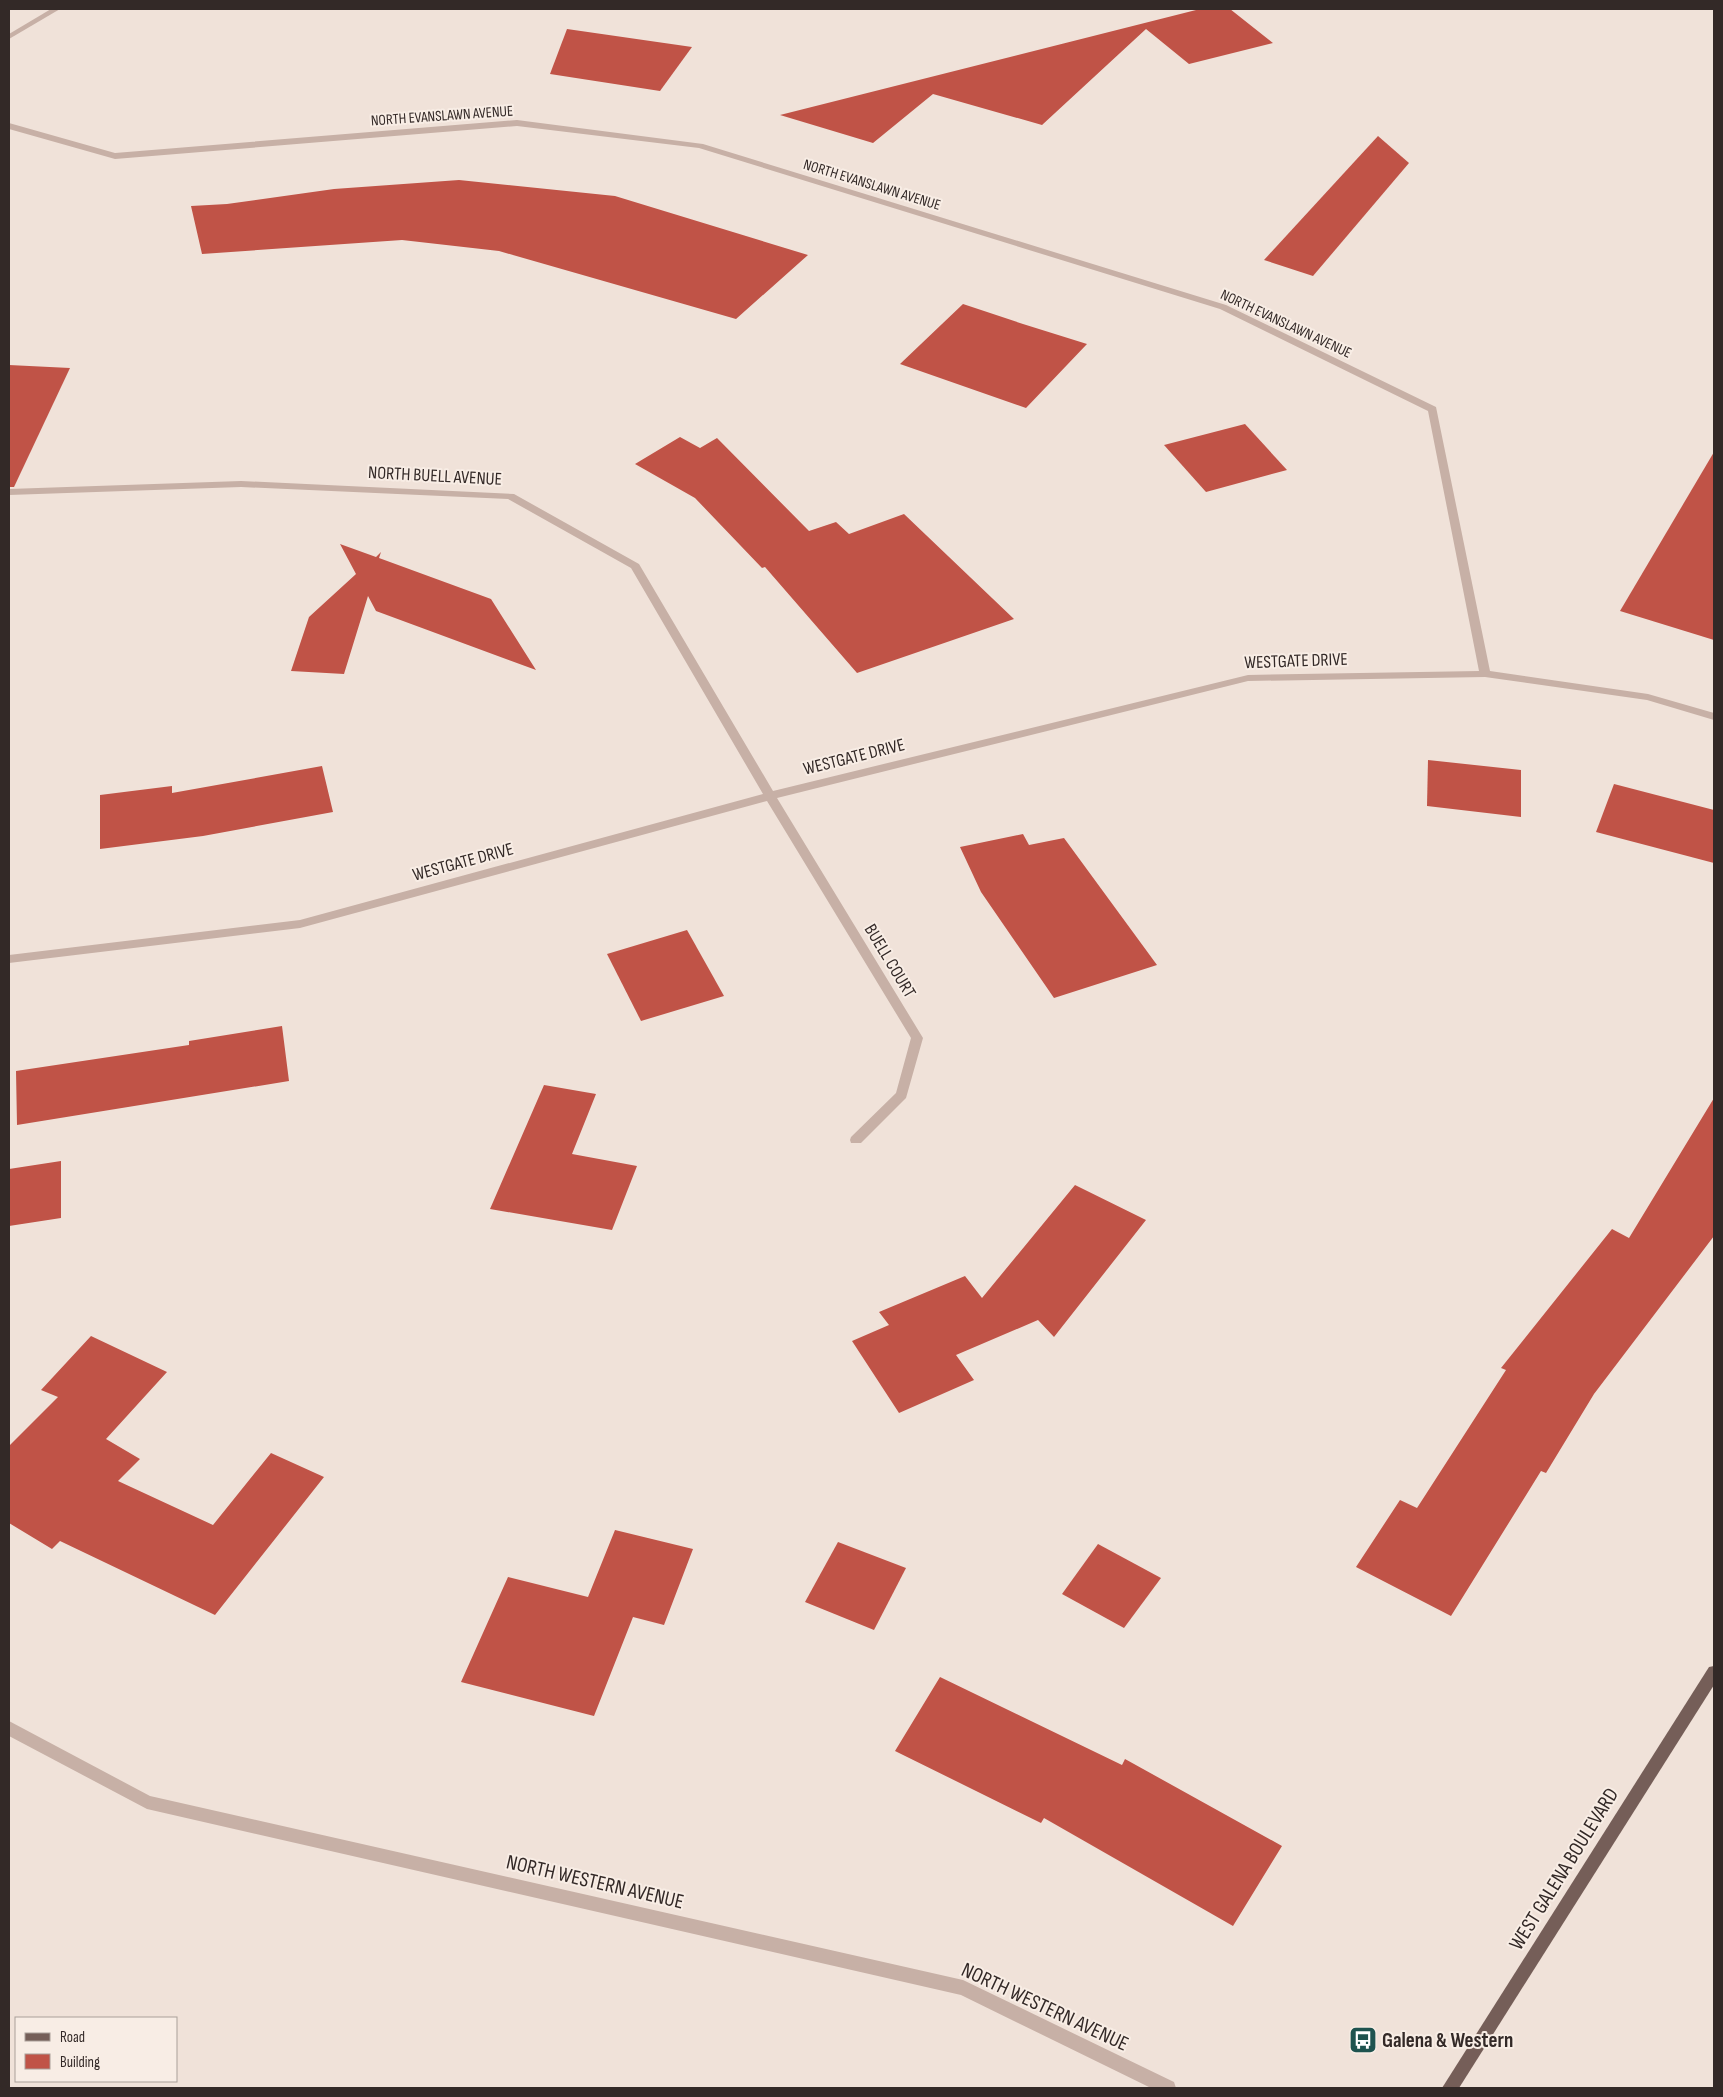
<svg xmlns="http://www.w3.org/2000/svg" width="1723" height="2097" viewBox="0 0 1723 2097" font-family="'Sofia Sans Condensed',sans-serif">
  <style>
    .building { fill: #c05347 }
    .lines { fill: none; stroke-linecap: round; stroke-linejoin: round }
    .minor { fill: #c7b0a6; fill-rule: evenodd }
    .primary { fill: #755e58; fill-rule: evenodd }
    .labels { text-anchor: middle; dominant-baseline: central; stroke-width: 4; stroke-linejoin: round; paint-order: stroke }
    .far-street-label { font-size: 15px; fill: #332927; stroke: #f8ede5 }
    .street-label { font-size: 18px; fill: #332927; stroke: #f8ede5 }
    .near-street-label { font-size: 21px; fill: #332927; stroke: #f8ede5 }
    .near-poi-label { font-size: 21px; font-weight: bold; fill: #332927; stroke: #f8ede5; text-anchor: start }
  </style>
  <rect width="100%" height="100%" fill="#f0e2d9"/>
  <g class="building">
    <polygon points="1200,9 1230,9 1273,43 1189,64 1146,29 1042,125 933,94 873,143 780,115"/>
    <polygon points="567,29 692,47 660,91 550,74"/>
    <polygon points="1378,136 1409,163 1313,276 1264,260"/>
    <polygon points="459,180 615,196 808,255 736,319 499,251 402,240 202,254 191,206 227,204 334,189"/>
    <polygon points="963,304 1023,324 1087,344 1026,408 900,364"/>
    <polygon points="9,365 70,368 14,487 9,487"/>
    <polygon points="1245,424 1287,470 1206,492 1164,445"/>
    <polygon points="680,437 700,448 717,438 809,531 836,522 849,534 904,514 1014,619 857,673 765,567 762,568 695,498 635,464"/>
    <polygon points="1714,452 1714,640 1620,611"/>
    <polygon points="340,544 376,557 381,552 379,558 491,599 536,670 376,611 368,596 344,674 291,671 309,617 356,574"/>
    <polygon points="1428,760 1521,770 1521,817 1427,806"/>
    <polygon points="322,766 333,812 203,836 100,849 100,795 172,786 172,793"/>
    <polygon points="1614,784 1714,810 1714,863 1596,832"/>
    <polygon points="1023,834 1029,845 1064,838 1157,965 1054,998 981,892 960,847"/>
    <polygon points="687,930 724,996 641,1021 607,954"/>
    <polygon points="282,1026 289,1081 17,1125 16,1071 189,1045 189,1041"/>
    <polygon points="544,1085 596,1094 572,1154 637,1166 612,1230 490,1209"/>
    <polygon points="1714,1098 1714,1236 1594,1394 1546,1473 1541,1471 1451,1616 1356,1567 1400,1500 1417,1508 1506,1370 1501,1368 1612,1229 1629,1238"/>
    <polygon points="61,1161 61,1218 9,1226 9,1169"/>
    <polygon points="1075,1185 1146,1220 1054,1337 1038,1320 956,1355 974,1380 899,1413 852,1341 889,1325 879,1312 965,1276 982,1298"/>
    <polygon points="91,1336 167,1372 106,1439 140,1459 118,1481 213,1525 271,1453 324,1477 215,1615 60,1541 52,1549 9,1523 9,1446 58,1397 41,1390"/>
    <polygon points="615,1530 693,1549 664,1625 633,1617 594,1716 461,1682 508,1577 588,1597"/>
    <polygon points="838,1542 906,1568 874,1630 805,1602"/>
    <polygon points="1098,1544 1161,1578 1124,1628 1062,1594"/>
    <polygon points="940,1677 1122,1765 1125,1759 1282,1846 1233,1926 1044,1818 1041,1823 895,1751"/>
  </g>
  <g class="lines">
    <g class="minor">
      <polygon points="51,9 60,9 9,39 9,34"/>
      <polygon points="517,120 703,144 1226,305 1436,407 1490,671 1648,694 1714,713 1714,720 1647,700 1485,677 1248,681 777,798 923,1038 906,1098 861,1143 851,1143 850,1140 851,1137 896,1093 911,1038 767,801 300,928 9,963 9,955 300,920 763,794 631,568 508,499 241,487 9,495 9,489 241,481 514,494 639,564 773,791 1248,675 1479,671 1428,411 1220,309 699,148 517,126 115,159 9,129 9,123 115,153"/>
      <polygon points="9,1721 150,1796 963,1980 1174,2082 1176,2088 1151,2088 961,1995 147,1809 9,1736"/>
    </g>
    <polygon class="primary" points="1714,1666 1714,1685 1459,2088 1442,2088 1709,1667"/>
  </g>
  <defs>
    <symbol id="bus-square" viewBox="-11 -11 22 22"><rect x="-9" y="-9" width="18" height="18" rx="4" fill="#1e534f" stroke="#f8ede5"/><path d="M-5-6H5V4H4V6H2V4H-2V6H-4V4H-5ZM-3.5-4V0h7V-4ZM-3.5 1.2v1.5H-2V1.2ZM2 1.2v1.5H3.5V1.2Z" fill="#fff"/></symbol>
  </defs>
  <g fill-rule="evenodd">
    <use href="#bus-square" x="1347" y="2024" width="32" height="32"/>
  </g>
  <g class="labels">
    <g class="far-street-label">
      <text transform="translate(442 116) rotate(-4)">NORTH EVANSLAWN AVENUE</text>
      <text transform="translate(872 185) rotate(17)">NORTH EVANSLAWN AVENUE</text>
      <text transform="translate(1286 324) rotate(25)">NORTH EVANSLAWN AVENUE</text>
    </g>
    <g class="street-label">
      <text transform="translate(435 476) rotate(3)">NORTH BUELL AVENUE</text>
      <text transform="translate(1296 661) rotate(-2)">WESTGATE DRIVE</text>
      <text transform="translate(854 757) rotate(-14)">WESTGATE DRIVE</text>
      <text transform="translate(463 862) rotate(-15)">WESTGATE DRIVE</text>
      <text transform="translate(890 961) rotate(59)">BUELL COURT</text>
    </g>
    <g class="near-street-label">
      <text transform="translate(1564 1869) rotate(-58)">WEST GALENA BOULEVARD</text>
      <text transform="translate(595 1882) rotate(13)">NORTH WESTERN AVENUE</text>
      <text transform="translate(1045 2007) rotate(25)">NORTH WESTERN AVENUE</text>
    </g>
    <g class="near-poi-label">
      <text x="1382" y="2040">Galena &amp; Western</text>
    </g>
  </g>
  <rect width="1723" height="2097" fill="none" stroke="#332927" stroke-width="20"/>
  <rect x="15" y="2017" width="162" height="65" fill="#f8ede5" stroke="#a99f99"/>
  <rect x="25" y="2033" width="25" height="8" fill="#755e58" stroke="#a99f99"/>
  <text x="60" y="2042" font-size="15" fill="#332927">Road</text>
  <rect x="25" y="2054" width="25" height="15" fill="#c05347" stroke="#a99f99"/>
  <text x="60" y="2067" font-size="15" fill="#332927">Building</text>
</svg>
